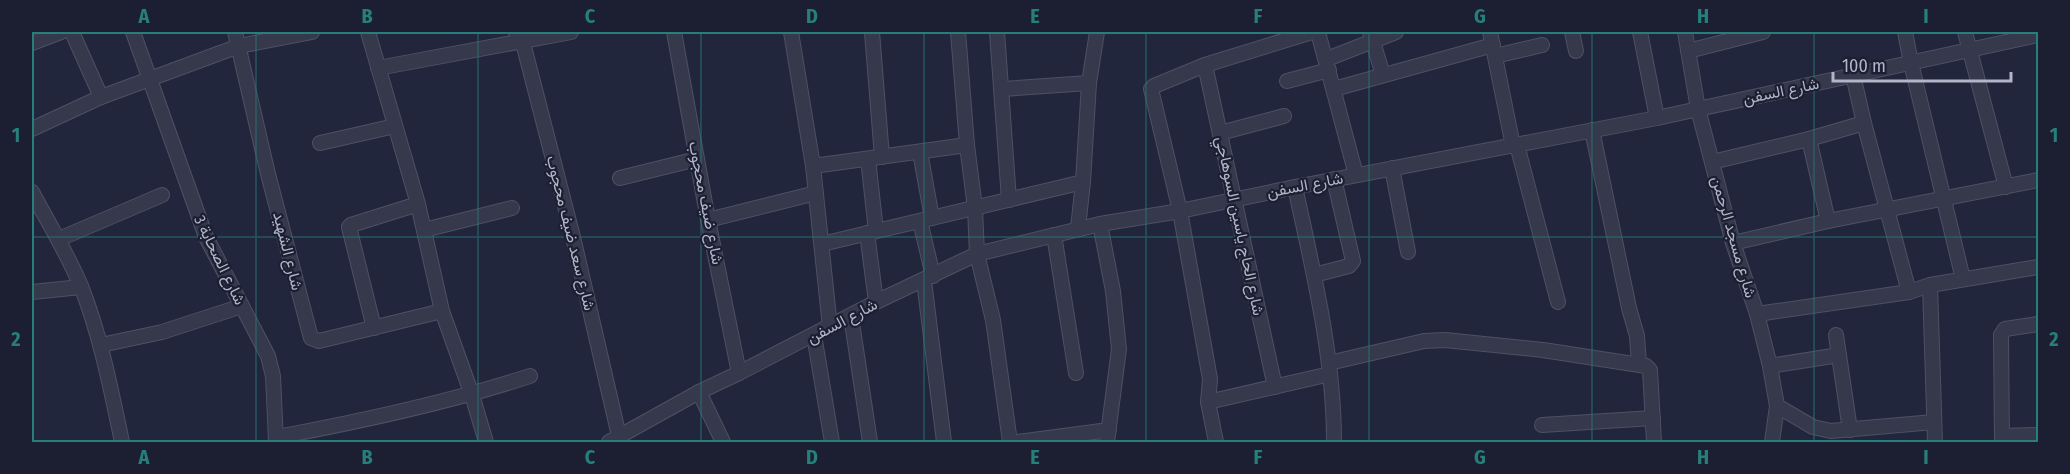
<svg xmlns="http://www.w3.org/2000/svg" width="2070" height="474" viewBox="0 0 2070 474" font-family="'Fira Sans Condensed',Vazirmatn,sans-serif">
  <style>
    .lines { fill: none; stroke-linecap: round; stroke-linejoin: round }
    .minor-casing { stroke: #4e5164; stroke-width: 16 }
    .minor { stroke: #36394c; stroke-width: 14 }
    .grid { fill: none; stroke: #277f7b; stroke-width: 1.5; stroke-opacity: 0.55 }
    .labels { text-anchor: middle; dominant-baseline: central; stroke-width: 4.5; stroke-linejoin: round; paint-order: stroke }
    .street-label { font-size: 16px; fill: #b2b4c7; stroke: #1b1f31 }
    .neatline { fill: none; stroke: #277f7b; stroke-width: 2 }
    .grid-label { font-size: 20px; text-anchor: middle; font-weight: bold; fill: #277f7b }
  </style>
  <rect width="100%" height="100%" fill="#22263c"/>
  <g class="lines">
    <defs>
      <g id="minor">
        <polyline points="72,32 101,97"/>
        <polyline points="133,32 206,237 268,356 273,376 276,442"/>
        <polyline points="235,32 268,174 311,338 319,341 442,311"/>
        <polyline points="368,32 418,204 442,311 472,395 486,442"/>
        <polyline points="516,32 522,39 573,237 619,436"/>
        <polyline points="674,32 708,220 739,373"/>
        <polyline points="791,32 813,166 830,327"/>
        <polyline points="872,32 882,157"/>
        <polyline points="958,32 967,145 975,208 977,254 993,320 1010,442"/>
        <polyline points="997,32 1009,200"/>
        <polyline points="1318,32 1356,175"/>
        <polyline points="1370,32 1383,75"/>
        <polyline points="1490,32 1513,146"/>
        <polyline points="1572,32 1576,51"/>
        <polyline points="1640,32 1657,118"/>
        <polyline points="1685,32 1698,109 1733,243 1757,314 1770,366 1777,406 1772,442"/>
        <polyline points="1905,32 1911,63 1963,279"/>
        <polyline points="1965,32 2006,187"/>
        <polyline points="32,43 61,32"/>
        <polyline points="1688,51 1763,32"/>
        <polyline points="1495,56 1542,45"/>
        <polyline points="1327,59 1396,32"/>
        <polyline points="1205,65 1275,387"/>
        <polyline points="378,68 571,32"/>
        <polyline points="1853,75 1864,123 1909,292"/>
        <polyline points="1287,81 1329,70"/>
        <polyline points="1003,89 1089,83"/>
        <polyline points="1334,89 1493,45"/>
        <polyline points="32,129 101,97 239,46 312,32"/>
        <polyline points="1592,130 1629,308 1637,336 1639,364"/>
        <polyline points="1220,133 1284,116"/>
        <polyline points="1809,139 1828,221"/>
        <polyline points="320,143 395,126"/>
        <polyline points="1517,145 1558,302"/>
        <polyline points="920,152 932,218"/>
        <polyline points="868,159 876,231"/>
        <polyline points="1712,162 1809,139 1864,123"/>
        <polyline points="813,166 967,145"/>
        <polyline points="1392,168 1408,252"/>
        <polyline points="620,178 697,159"/>
        <path d="M1295,187c18,83 39,169 39,255"/>
        <path d="M32,192c17,32 35,61 49,94 20,51 30,104 41,156"/>
        <polyline points="708,220 816,193"/>
        <polyline points="920,221 933,276"/>
        <polyline points="1100,224 1113,291 1119,349 1107,442"/>
        <polyline points="1078,228 1083,182 1089,83 1097,32"/>
        <polyline points="424,230 512,208"/>
        <polyline points="867,233 876,302"/>
        <polyline points="1054,235 1076,373"/>
        <polyline points="59,239 162,195"/>
        <polyline points="1733,243 1828,221 2038,180"/>
        <polyline points="822,244 1083,182"/>
        <polyline points="1314,275 1349,266 1353,261 1334,179"/>
        <polyline points="924,281 944,442"/>
        <polyline points="1930,285 1935,442"/>
        <polyline points="32,292 81,287"/>
        <polyline points="1757,314 1909,292 1930,285 2038,267"/>
        <polyline points="851,316 870,442"/>
        <polyline points="374,328 349,227 351,225 418,204"/>
        <polyline points="814,335 832,442"/>
        <polyline points="1836,335 1850,430"/>
        <polyline points="101,345 162,332 242,306"/>
        <polyline points="1329,363 1424,341 1445,340 1543,350 1646,366 1650,370 1654,442"/>
        <polyline points="1770,366 1839,355"/>
        <polyline points="699,392 723,442"/>
        <polyline points="1208,402 1330,374"/>
        <polyline points="1777,406 1813,427 1831,431 1934,422"/>
        <polyline points="1542,425 1653,418"/>
        <polyline points="2002,436 2038,435"/>
        <path d="M277,437c86,-16 170,-34 253,-61"/>
        <polyline points="609,442 699,392 739,373 876,302 977,254 1100,224 1180,211 1295,187 1657,118 2038,35"/>
        <polyline points="1018,442 1109,430"/>
        <polyline points="1216,442 1208,402 1210,379 1180,211 1151,89 1154,86 1205,65 1312,32"/>
        <polyline points="2002,442 2001,335 2005,329 2038,324"/>
      </g>
    </defs>
    <use href="#minor" class="minor-casing"/>
    <use href="#minor" class="minor"/>
  </g>
  <path class="grid" d="M256,32v410M478,32v410M701,32v410M924,32v410M1146,32v410M1369,32v410M1592,32v410M1814,32v410M32,237h2006"/>
  <g class="labels">
    <g class="street-label">
      <text transform="translate(1781 91) rotate(-12)">شارع السفن</text>
      <text transform="translate(1305 185) rotate(-11)">شارع السفن</text>
      <text transform="translate(706 203) rotate(79)">شارع ضيف محجوب</text>
      <text transform="translate(1240 226) rotate(78)">شارع الحاج ياسين السوهاجي</text>
      <text transform="translate(571 233) rotate(76)">شارع سعد ضيف محجوب</text>
      <text transform="translate(1734 237) rotate(74)">شارع مسجد الرحمن</text>
      <text transform="translate(288 251) rotate(76)">شارع الشهيد</text>
      <text transform="translate(220 260) rotate(64)">شارع الصحابة 3</text>
      <text transform="translate(842 321) rotate(-28)">شارع السفن</text>
    </g>
  </g>
  <rect width="2070" height="474" fill="none" stroke="#1b1f31" stroke-width="66"/>
  <path d="M1833 72v9h178v-9" fill="none" stroke="#b2b4c7" stroke-width="3"/>
  <text x="1842" y="72" font-size="18" fill="#b2b4c7" stroke="#1b1f31" stroke-width="4.5" paint-order="stroke">100 m</text>
  <rect x="33" y="33" width="2004" height="408" class="neatline"/>
  <g class="grid-label">
    <text x="144" y="23">A</text>
    <text x="367" y="23">B</text>
    <text x="590" y="23">C</text>
    <text x="812" y="23">D</text>
    <text x="1035" y="23">E</text>
    <text x="1258" y="23">F</text>
    <text x="1480" y="23">G</text>
    <text x="1703" y="23">H</text>
    <text x="1926" y="23">I</text>
    <text x="16" y="142">1</text>
    <text x="2054" y="142">1</text>
    <text x="16" y="346">2</text>
    <text x="2054" y="346">2</text>
    <text x="144" y="464">A</text>
    <text x="367" y="464">B</text>
    <text x="590" y="464">C</text>
    <text x="812" y="464">D</text>
    <text x="1035" y="464">E</text>
    <text x="1258" y="464">F</text>
    <text x="1480" y="464">G</text>
    <text x="1703" y="464">H</text>
    <text x="1926" y="464">I</text>
  </g>
</svg>
